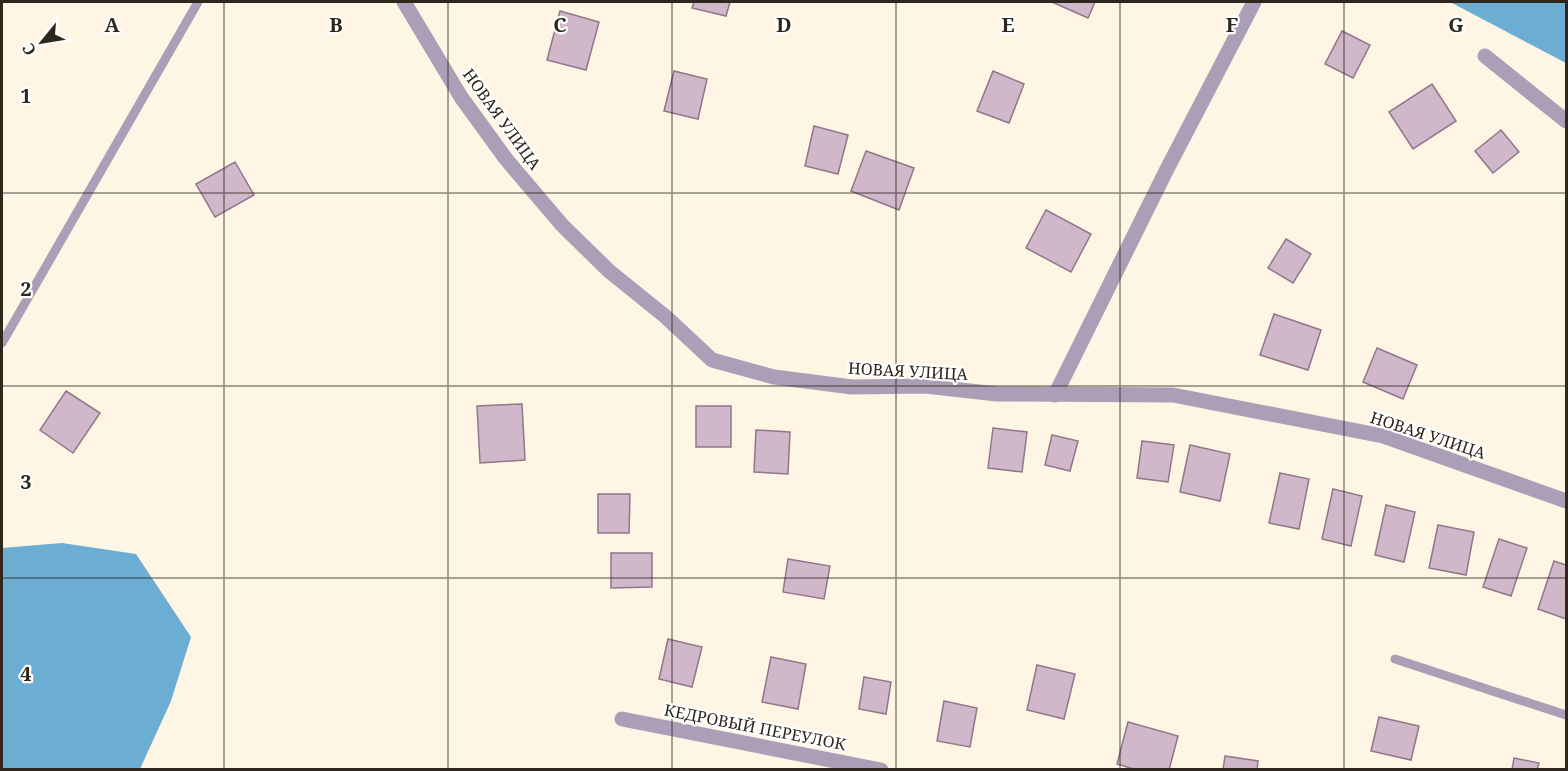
<svg xmlns="http://www.w3.org/2000/svg" width="1568" height="771" viewBox="0 0 1568 771" font-family="'Noto Serif',serif">
  <style>
    .water { fill: #6cadd4 }
    .building { fill: #d1b7ca; stroke: #8f7789; stroke-width: 1.5 }
    .lines { fill: none; stroke-linecap: round; stroke-linejoin: round }
    .lane { stroke: #ab9eb7; stroke-width: 9 }
    .street { stroke: #ab9eb7; stroke-width: 15 }
    .grid { fill: none; stroke: #2d271d; stroke-width: 1.5; stroke-opacity: 0.55 }
    .labels { text-anchor: middle; dominant-baseline: central; stroke-width: 4.5; stroke-linejoin: round; paint-order: stroke }
    .street-label { font-size: 16px; fill: #2d271d; stroke: #fff }
    .grid-label { font-size: 20px; text-anchor: middle; font-weight: bold; fill: #2d271d; stroke: #fff; stroke-width: 4.5; stroke-linejoin: round; paint-order: stroke }
  </style>
  <rect width="100%" height="100%" fill="#fff5e5"/>
  <g class="water">
    <polygon points="1450,2 1566,2 1566,63"/>
    <polygon points="62,543 136,554 191,637 171,701 140,769 2,769 2,548"/>
  </g>
  <g class="building">
    <polygon points="694,2 730,2 726,16 692,8"/>
    <polygon points="1052,2 1095,2 1088,18"/>
    <polygon points="560,11 599,22 586,70 547,60"/>
    <polygon points="1342,31 1370,45 1353,78 1325,64"/>
    <polygon points="674,71 707,79 698,119 664,111"/>
    <polygon points="993,71 1024,84 1009,123 977,111"/>
    <polygon points="1432,84 1456,121 1413,149 1389,112"/>
    <polygon points="814,126 848,135 838,174 805,166"/>
    <polygon points="1501,130 1519,152 1493,173 1475,151"/>
    <polygon points="866,151 914,168 899,210 851,191"/>
    <polygon points="235,162 254,195 215,217 196,184"/>
    <polygon points="1046,210 1091,234 1071,272 1026,248"/>
    <polygon points="1286,239 1311,254 1293,283 1268,268"/>
    <polygon points="1274,314 1321,330 1308,370 1260,355"/>
    <polygon points="1377,348 1417,365 1403,399 1363,382"/>
    <polygon points="66,391 100,413 73,453 40,430"/>
    <polygon points="522,404 525,460 480,463 477,406"/>
    <rect x="696" y="406" width="35" height="41"/>
    <polygon points="993,428 1027,432 1022,472 988,468"/>
    <polygon points="756,430 790,432 788,474 754,472"/>
    <polygon points="1052,435 1078,441 1070,471 1045,465"/>
    <polygon points="1142,441 1174,445 1168,482 1137,478"/>
    <polygon points="1190,445 1230,454 1220,501 1180,492"/>
    <polygon points="1280,473 1309,479 1299,529 1269,523"/>
    <polygon points="1333,489 1362,496 1351,546 1322,539"/>
    <polygon points="598,494 630,494 629,533 598,533"/>
    <polygon points="1386,505 1415,512 1404,562 1375,555"/>
    <polygon points="1438,525 1474,532 1466,575 1429,568"/>
    <polygon points="1499,539 1527,548 1511,596 1483,587"/>
    <polygon points="611,553 652,553 652,587 611,588"/>
    <polygon points="788,559 830,566 824,599 783,592"/>
    <polygon points="1554,561 1566,565 1566,619 1538,609"/>
    <polygon points="668,639 702,647 692,687 659,679"/>
    <polygon points="771,657 806,664 798,709 762,702"/>
    <polygon points="1037,665 1075,674 1064,719 1027,710"/>
    <polygon points="864,677 891,682 886,714 859,709"/>
    <polygon points="944,701 977,708 970,747 937,741"/>
    <polygon points="1379,717 1419,726 1411,760 1371,751"/>
    <polygon points="1128,722 1178,736 1169,770 1137,770 1117,764"/>
    <polygon points="1225,756 1258,761 1257,770 1223,770"/>
    <polygon points="1514,758 1539,763 1537,770 1512,770"/>
  </g>
  <g class="lines">
    <g class="lane">
      <polyline points="2,343 198,2"/>
      <polyline points="1395,659 1566,715"/>
    </g>
    <g class="street">
      <polyline points="404,2 461,97 506,159 562,225 609,271 666,317 712,360 774,377 852,387 925,386 997,394 1173,395 1383,436 1566,501"/>
      <polyline points="1485,56 1566,121"/>
      <polyline points="1055,395 1166,171 1254,2"/>
      <polyline points="622,719 881,770"/>
    </g>
  </g>
  <path class="grid" d="M224,2v768M448,2v768M672,2v768M896,2v768M1120,2v768M1344,2v768M2,193h1564M2,386h1564M2,578h1564"/>
  <g class="labels">
    <g class="street-label">
      <text transform="translate(502 119) rotate(54)">НОВАЯ УЛИЦА</text>
      <text transform="translate(908 371) rotate(3)">НОВАЯ УЛИЦА</text>
      <text transform="translate(1428 435) rotate(18)">НОВАЯ УЛИЦА</text>
      <text transform="translate(755 727) rotate(11)">КЕДРОВЫЙ ПЕРЕУЛОК</text>
    </g>
  </g>
  <g class="grid-label">
    <text x="112" y="32">A</text>
    <text x="336" y="32">B</text>
    <text x="560" y="32">C</text>
    <text x="784" y="32">D</text>
    <text x="1008" y="32">E</text>
    <text x="1232" y="32">F</text>
    <text x="1456" y="32">G</text>
    <text x="26" y="103">1</text>
    <text x="26" y="296">2</text>
    <text x="26" y="489">3</text>
    <text x="26" y="681">4</text>
  </g>
  <rect width="1568" height="771" fill="none" stroke="#2d271d" stroke-width="6"/>
  <g transform="translate(42 42) rotate(240)" stroke="#ffffff" stroke-width="4.5" paint-order="stroke">
  <path d="M0-4.5L10 22L0 15L-10 22Z" fill="#2d271d"/>
  <text y="-9" font-size="16" font-weight="bold" text-anchor="middle" fill="#2d271d">С</text>
  </g>
</svg>
